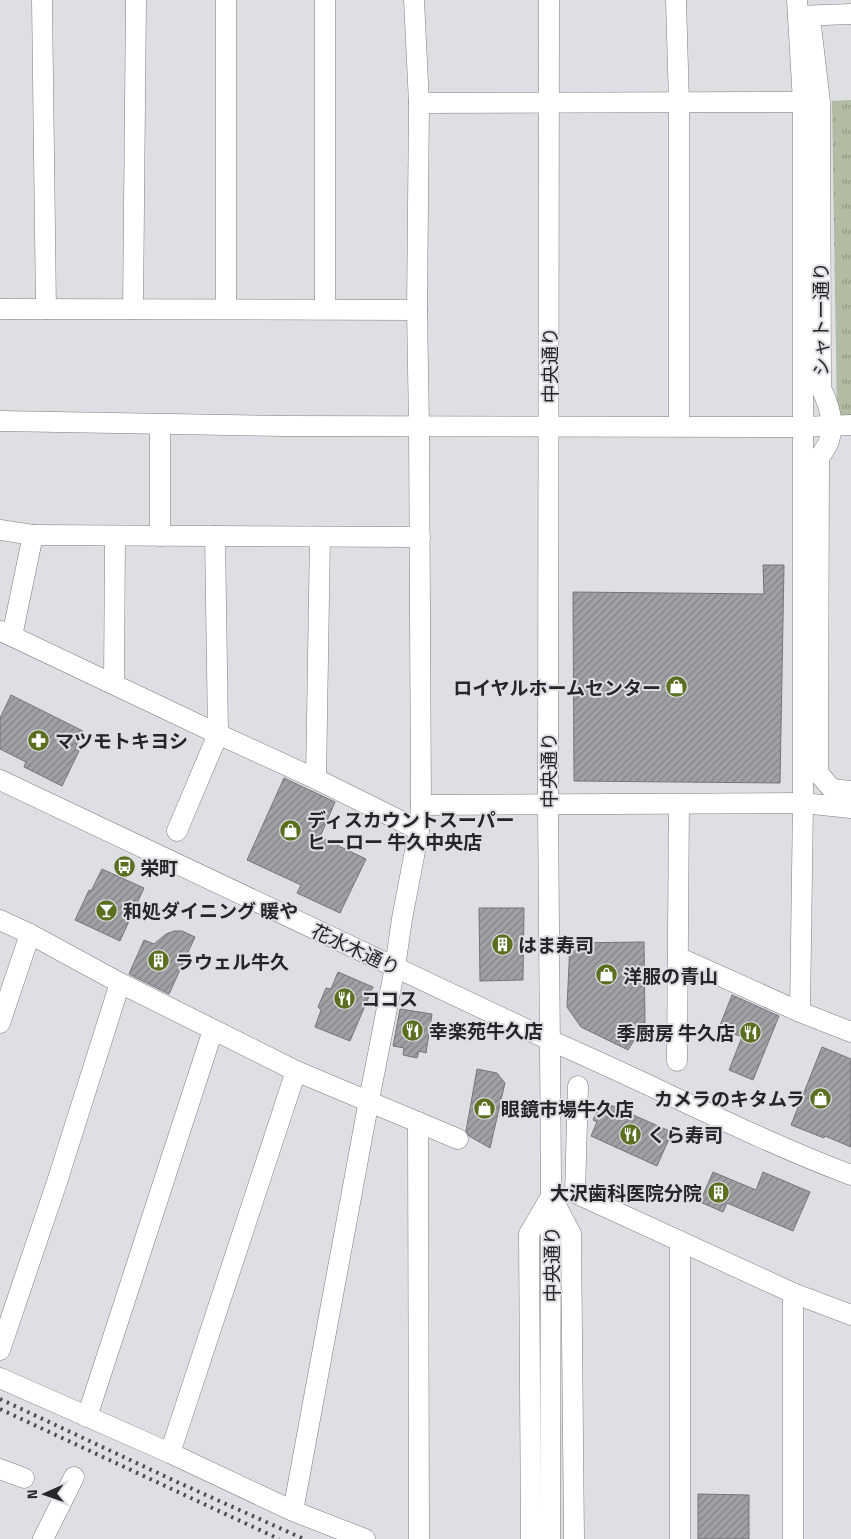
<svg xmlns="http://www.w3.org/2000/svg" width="851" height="1539" viewBox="0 0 851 1539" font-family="'Titillium Web','Noto Sans JP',sans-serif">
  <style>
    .park { fill: url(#park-tufts) }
    .building { fill: url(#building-hatch); stroke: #76757a }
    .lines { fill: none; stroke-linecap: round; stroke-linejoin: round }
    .minor-casing { stroke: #7e7d82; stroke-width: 21 }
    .minor { stroke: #fff; stroke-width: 20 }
    .rail { stroke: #4f4f51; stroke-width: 4; stroke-dasharray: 2.5 5; stroke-linecap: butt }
    .labels { text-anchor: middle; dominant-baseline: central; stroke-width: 4; stroke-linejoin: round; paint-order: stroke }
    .street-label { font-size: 19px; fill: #262628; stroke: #dfdee3 }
    .poi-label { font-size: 19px; font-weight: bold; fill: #262628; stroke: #dfdee3; text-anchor: start }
  </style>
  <defs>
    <pattern id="park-tufts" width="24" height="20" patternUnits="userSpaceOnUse" patternTransform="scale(1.25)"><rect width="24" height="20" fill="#b2bba3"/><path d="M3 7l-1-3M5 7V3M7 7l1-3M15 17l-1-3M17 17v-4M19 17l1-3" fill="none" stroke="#919885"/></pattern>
    <pattern id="building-hatch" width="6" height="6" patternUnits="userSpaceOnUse" patternTransform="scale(1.25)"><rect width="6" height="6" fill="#a1a0a5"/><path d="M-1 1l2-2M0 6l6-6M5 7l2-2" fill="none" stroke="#838286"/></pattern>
  </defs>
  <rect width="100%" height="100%" fill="#dfdee3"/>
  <polygon class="park" points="851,100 851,417 837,417 832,101"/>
  <g class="building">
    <polygon points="763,565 784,565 780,783 574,781 573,592 764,594"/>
    <polygon points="11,695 83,731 75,749 79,751 62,786 24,767 26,762 0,749 0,718"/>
    <polygon points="284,778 335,802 320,837 366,859 340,913 297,893 301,885 247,860"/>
    <polygon points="102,869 144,888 120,941 75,920 89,890 91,891"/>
    <polygon points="479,908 524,908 523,980 480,981"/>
    <polygon points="174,931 182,931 195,937 169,994 129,974 144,940 154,944 166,934"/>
    <polygon points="644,942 645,1023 628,1050 581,1027 567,1007 570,943"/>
    <polygon points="338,972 373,987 350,1041 315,1027 321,1010 318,1007 326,988 331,989"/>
    <polygon points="732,995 779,1016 753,1080 729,1070 742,1037 719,1028"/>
    <polygon points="400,1009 432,1014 426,1053 419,1051 417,1058 403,1055 404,1048 393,1046"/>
    <polygon points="822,1047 851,1059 851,1147 825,1136 824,1138 791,1125"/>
    <polygon points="477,1069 497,1073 505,1083 490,1148 469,1136 466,1131"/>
    <polygon points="608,1104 672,1132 657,1166 591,1136 597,1122 593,1120 600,1105 606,1108"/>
    <polygon points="713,1172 756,1190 763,1172 810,1192 793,1231 727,1203 723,1212 700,1202"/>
    <polygon points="698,1494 749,1495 749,1539 698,1539"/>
  </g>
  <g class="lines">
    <defs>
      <g id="minor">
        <polyline points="42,0 46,309"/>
        <polyline points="226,0 226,308"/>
        <polyline points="549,0 548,803 551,1178 550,1539"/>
        <polyline points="676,0 679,103 679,426"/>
        <polyline points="797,0 803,102 803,803 800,1012"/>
        <polyline points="798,16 851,14"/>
        <path d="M811,26l9,76 1,286c8,17 14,35 8,53 -2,6 -7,12 -10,17l-1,315 14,16 19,2"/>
        <polyline points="419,103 803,102"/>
        <polyline points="0,309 417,310"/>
        <polyline points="133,309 136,0"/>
        <polyline points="325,309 325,0"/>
        <polyline points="0,421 282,426 802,427 851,425"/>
        <polyline points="160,424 160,536"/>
        <polyline points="0,530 33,535"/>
        <polyline points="1,631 218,734 316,779 419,830"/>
        <polyline points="12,636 33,535 420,537"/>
        <polyline points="114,683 115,536"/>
        <polyline points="316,779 320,537"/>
        <path d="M0,780l549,260c101,43 199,96 302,135"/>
        <polyline points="421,805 803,803 851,808"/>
        <polyline points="177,831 218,734 215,536"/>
        <polyline points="0,920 30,934 120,983 296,1071 458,1139"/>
        <polyline points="678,957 800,1012 851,1032"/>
        <polyline points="0,1023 30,934"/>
        <polyline points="677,1061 679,804"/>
        <polyline points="578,1086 575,1193 793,1293 851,1315"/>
        <polyline points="418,1122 419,1539"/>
        <polyline points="552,1198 571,1234 574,1539"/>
        <polyline points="793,1293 793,1539"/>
        <polyline points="0,1350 57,1182 120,983"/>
        <polyline points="0,1378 170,1453 293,1511 365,1539"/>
        <polyline points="87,1417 213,1030"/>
        <polyline points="170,1453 296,1071"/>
        <polyline points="0,1469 24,1478"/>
        <polyline points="293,1511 369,1100 395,967 402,919 419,830 421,805 419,426 417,310 419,103 414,0"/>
        <polyline points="43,1539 74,1477"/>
        <polyline points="531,1539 529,1234 550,1198"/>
        <polyline points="680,1539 680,1241"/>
      </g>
    </defs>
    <use href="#minor" class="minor-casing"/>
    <use href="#minor" class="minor"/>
    <g class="rail">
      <polyline points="0,1399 177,1482 304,1539"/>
      <polyline points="0,1409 279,1539"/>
    </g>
  </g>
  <defs>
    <symbol id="shop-disc" viewBox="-11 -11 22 22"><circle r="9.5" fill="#5a6f1f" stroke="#dfdee3"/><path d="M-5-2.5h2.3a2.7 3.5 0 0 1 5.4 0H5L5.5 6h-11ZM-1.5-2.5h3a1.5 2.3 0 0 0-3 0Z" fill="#fff"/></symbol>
    <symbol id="pharmacy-disc" viewBox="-11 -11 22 22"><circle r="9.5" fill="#5a6f1f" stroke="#dfdee3"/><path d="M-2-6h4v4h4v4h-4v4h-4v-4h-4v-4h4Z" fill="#fff"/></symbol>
    <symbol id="bus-disc" viewBox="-11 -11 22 22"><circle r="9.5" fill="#5a6f1f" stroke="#dfdee3"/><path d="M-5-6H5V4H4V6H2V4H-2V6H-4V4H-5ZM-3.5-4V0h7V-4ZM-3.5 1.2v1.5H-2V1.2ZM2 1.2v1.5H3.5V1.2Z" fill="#fff"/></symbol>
    <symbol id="bar-disc" viewBox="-11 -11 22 22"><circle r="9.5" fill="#5a6f1f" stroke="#dfdee3"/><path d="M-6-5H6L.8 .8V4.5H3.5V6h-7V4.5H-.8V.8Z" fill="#fff"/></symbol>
    <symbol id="building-disc" viewBox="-11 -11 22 22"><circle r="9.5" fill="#5a6f1f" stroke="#dfdee3"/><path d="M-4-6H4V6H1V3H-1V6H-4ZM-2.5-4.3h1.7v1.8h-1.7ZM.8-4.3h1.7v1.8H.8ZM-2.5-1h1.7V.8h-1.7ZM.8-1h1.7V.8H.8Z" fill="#fff"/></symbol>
    <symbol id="restaurant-disc" viewBox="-11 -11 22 22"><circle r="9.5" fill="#5a6f1f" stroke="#dfdee3"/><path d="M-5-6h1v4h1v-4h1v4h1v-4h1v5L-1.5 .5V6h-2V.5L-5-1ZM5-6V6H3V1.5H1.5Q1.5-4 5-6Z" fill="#fff"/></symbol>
  </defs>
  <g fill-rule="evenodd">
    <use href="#shop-disc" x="664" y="674" width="25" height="25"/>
    <use href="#pharmacy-disc" x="26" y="728" width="25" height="25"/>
    <use href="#shop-disc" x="278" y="818" width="25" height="25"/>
    <use href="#bus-disc" x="112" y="854" width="25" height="25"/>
    <use href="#bar-disc" x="94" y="898" width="25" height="25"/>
    <use href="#building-disc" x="490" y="932" width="25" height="25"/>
    <use href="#building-disc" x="146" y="948" width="25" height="25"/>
    <use href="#shop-disc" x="594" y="962" width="25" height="25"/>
    <use href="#restaurant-disc" x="332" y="986" width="25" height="25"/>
    <use href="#restaurant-disc" x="400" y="1018" width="25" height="25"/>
    <use href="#restaurant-disc" x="738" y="1020" width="25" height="25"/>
    <use href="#shop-disc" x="808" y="1086" width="25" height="25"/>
    <use href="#shop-disc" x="472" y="1096" width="25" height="25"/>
    <use href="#restaurant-disc" x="618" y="1122" width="25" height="25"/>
    <use href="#building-disc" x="706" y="1180" width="25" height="25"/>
  </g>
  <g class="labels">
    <g class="street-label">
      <text transform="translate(820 319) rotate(-90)">シャトー通り</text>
      <text transform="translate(549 365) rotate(-90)">中央通り</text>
      <text transform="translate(548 770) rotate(-90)">中央通り</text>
      <text transform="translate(356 949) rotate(25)">花水木通り</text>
      <text transform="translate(551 1264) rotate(-90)">中央通り</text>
    </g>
    <g class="poi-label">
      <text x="661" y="687" text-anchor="end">ロイヤルホームセンター</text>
      <text x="55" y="740">マツモトキヨシ</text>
      <text x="307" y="819">ディスカウントスーパー<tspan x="307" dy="22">ヒーロー 牛久中央店</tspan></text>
      <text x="140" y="867">栄町</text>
      <text x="123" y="910">和処ダイニング 暖や</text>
      <text x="518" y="944">はま寿司</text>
      <text x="175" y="961">ラウェル牛久</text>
      <text x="623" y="975">洋服の青山</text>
      <text x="361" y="998">ココス</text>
      <text x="429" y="1030">幸楽苑牛久店</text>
      <text x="735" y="1032" text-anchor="end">季厨房 牛久店</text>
      <text x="805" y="1098" text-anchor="end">カメラのキタムラ</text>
      <text x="501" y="1108">眼鏡市場牛久店</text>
      <text x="647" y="1134">くら寿司</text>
      <text x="702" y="1192" text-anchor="end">大沢歯科医院分院</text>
    </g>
  </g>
  <g transform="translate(45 1494) rotate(268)" stroke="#dfdee3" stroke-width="4" paint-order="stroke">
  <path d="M0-4L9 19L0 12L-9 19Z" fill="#262628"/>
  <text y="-8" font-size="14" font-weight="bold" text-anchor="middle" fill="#262628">N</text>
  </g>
</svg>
